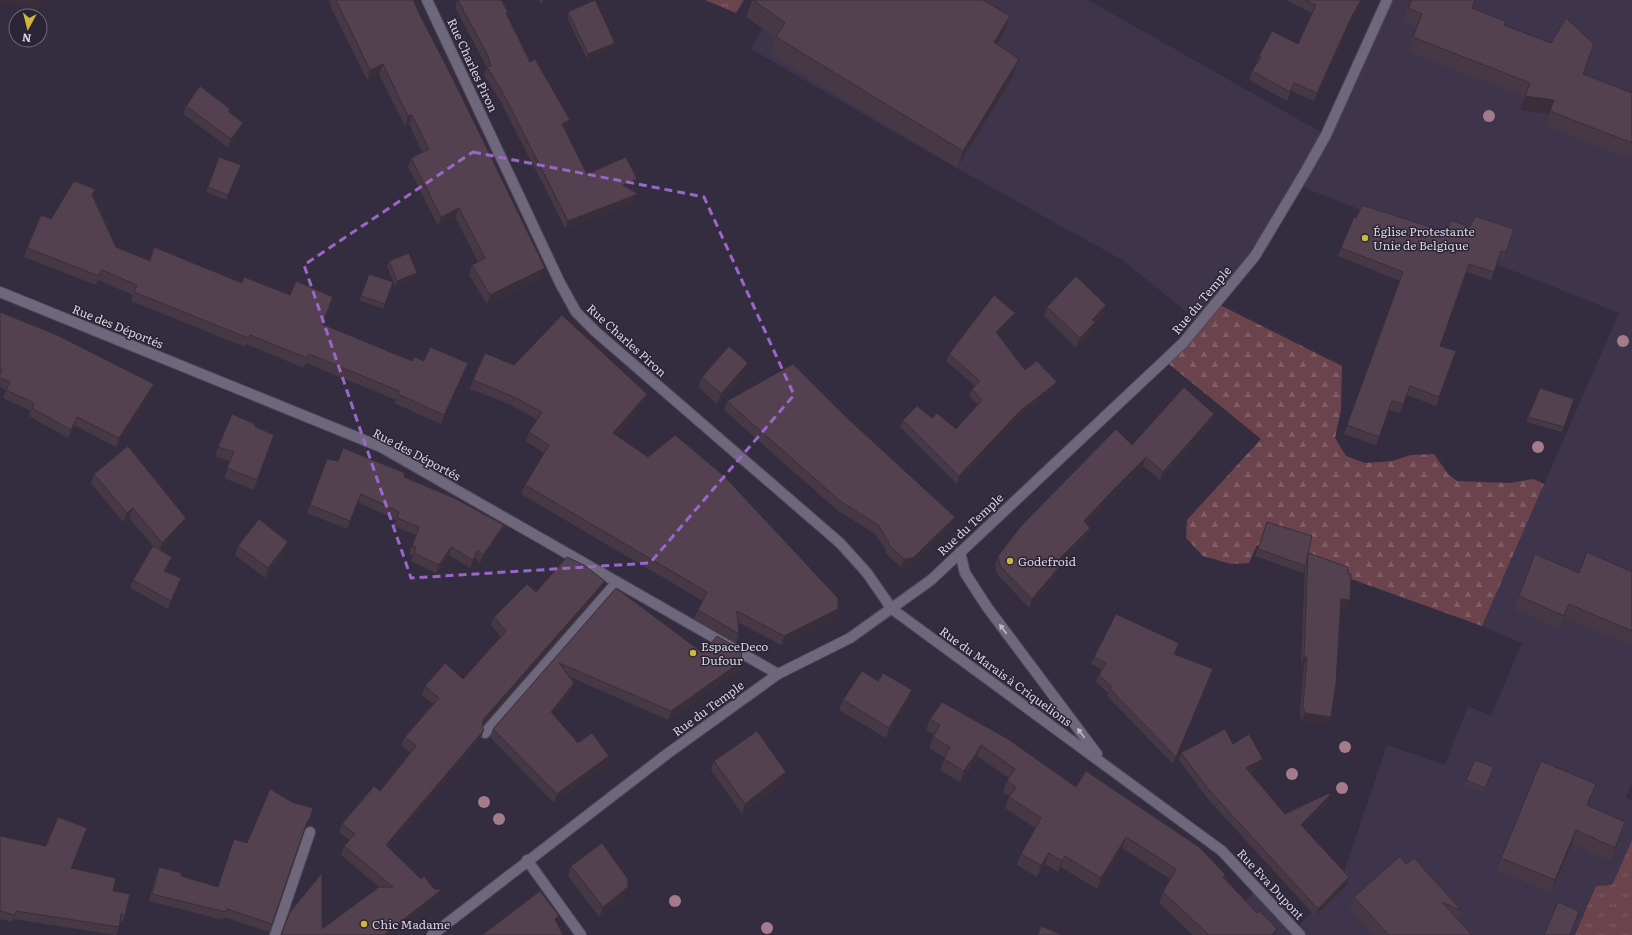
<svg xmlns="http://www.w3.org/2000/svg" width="1632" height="935" viewBox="0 0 1632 935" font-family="Literata,serif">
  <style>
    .built { fill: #3e354d }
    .grass { fill: url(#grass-tufts) }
    .forest { fill: url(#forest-firs) }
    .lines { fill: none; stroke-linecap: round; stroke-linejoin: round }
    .service-casing { stroke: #504a5a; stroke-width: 12 }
    .minor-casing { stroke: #504a5a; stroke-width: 12 }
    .service { stroke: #6f687d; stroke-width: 10 }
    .minor { stroke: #6f687d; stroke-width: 10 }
    .tree { fill: #a37b8b }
    .wall { fill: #473845 }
    .shaded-wall { fill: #3a2e38 }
    .building { fill: #534150; stroke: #3a2e38 }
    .oneway { fill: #bdb8c6 }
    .marked { fill: none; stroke: #9b66ca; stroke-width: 3; stroke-dasharray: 8 5; stroke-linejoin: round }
    .poi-dot { fill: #ccb939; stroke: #2a2435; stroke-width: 1.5 }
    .labels { text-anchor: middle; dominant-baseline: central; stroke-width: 3; stroke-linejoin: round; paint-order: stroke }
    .street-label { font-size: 12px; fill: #d7d3df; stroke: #2a2435 }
    .poi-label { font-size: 12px; fill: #d7d3df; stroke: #2a2435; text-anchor: start }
  </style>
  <defs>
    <pattern id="grass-tufts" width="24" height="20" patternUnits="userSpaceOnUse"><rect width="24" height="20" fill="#6a434c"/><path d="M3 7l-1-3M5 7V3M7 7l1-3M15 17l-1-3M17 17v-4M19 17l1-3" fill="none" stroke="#7f5d65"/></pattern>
    <pattern id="forest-firs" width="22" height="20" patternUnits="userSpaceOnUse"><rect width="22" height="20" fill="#6a434c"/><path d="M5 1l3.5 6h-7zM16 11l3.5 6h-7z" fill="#7f5d65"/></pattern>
  </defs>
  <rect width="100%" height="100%" fill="#342d40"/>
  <polygon class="built" points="780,0 1088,0 1326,135 1387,0 1632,0 1632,783 1626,797 1632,801 1632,840 1612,885 1596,886 1575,935 1214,935 1257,889 1296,930 1305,919 1339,887 1387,745 1445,765 1468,706 1491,716 1522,643 1482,626 1619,313 1298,185 1255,256 1200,323 1124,261 946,162 751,49"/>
  <g class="grass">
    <polygon points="705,0 744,0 736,13"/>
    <polygon points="1632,840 1632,935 1575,935 1596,886 1612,885"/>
  </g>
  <polygon class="forest" points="1216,303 1342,366 1341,410 1335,438 1346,456 1365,463 1392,461 1411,455 1434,454 1448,474 1457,481 1509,483 1534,479 1544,484 1482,626 1257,545 1249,563 1231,564 1203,556 1186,538 1187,520 1261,439 1164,360"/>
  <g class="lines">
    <defs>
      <g id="service">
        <polyline points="485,733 617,582"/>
        <polyline points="275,935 310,832"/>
      </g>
      <g id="minor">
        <polyline points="427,0 560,283 576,312 596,332 840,543 867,573 892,609 1222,851 1300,935"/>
        <polyline points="0,292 381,447 778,674"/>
        <polyline points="960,552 965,573 987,607 1097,754"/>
        <polyline points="527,860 581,935"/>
        <polyline points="432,935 667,754 778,674 850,638 931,580 1183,343 1255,256 1304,174 1326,135 1387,0"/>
      </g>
    </defs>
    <use href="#service" class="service-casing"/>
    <use href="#minor" class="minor-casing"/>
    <use href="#service" class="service"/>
    <use href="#minor" class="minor"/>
  </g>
  <g class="tree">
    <circle cx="1489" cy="116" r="6"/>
    <circle cx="1623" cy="341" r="6"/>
    <circle cx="1538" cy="447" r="6"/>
    <circle cx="1345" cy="747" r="6"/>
    <circle cx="1292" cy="774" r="6"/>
    <circle cx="1342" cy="788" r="6"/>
    <circle cx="484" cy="802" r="6"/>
    <circle cx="499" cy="819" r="6"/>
    <circle cx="675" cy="901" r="6"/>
    <circle cx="767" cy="928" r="6"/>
  </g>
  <g class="wall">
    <polygon points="330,0 413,0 542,278 487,304 469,275 472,265 478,262 455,217 438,226 408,167 411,158 422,152 409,124 405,126 379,74 367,80 329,3"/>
    <polygon points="458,0 508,12 507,15 530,62 567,128 565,129 587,174 637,179 634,187 629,189 635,202 565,228 501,102 484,75 487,69 485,64 455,7"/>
    <polygon points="539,0 549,0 541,4"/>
    <polygon points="752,0 983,0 1004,33 997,44 1013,76 957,168 770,54 776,38 746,17"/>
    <polygon points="1286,0 1363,0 1347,29 1314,101 1291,91 1287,101 1249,80 1252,71 1257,64 1256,64 1259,56 1298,44 1312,13"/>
    <polygon points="1408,8 1472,8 1504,25 1583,74 1632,93 1632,159 1545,125 1549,114 1520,110 1525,97 1408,51 1417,28 1403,22"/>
    <polygon points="568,12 615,43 613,48 587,59 567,17"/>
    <polygon points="186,106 230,109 229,112 240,131 228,147 183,114"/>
    <polygon points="219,157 239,170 226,200 206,192"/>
    <polygon points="93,195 116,247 149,261 154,247 242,283 244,277 290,295 330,306 322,324 412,361 424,361 464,372 441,424 394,403 396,400 306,363 304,368 246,344 245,347 131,301 133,295 98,280 96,285 24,257 27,248"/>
    <polygon points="1470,227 1514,229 1503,260 1498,260 1491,280 1466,272 1440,346 1456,351 1436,406 1407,395 1400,413 1389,410 1376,445 1344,434 1400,281 1338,256 1341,248 1446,232"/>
    <polygon points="389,261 415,278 395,286 387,266"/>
    <polygon points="369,274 393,282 383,309 359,300"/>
    <polygon points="1106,305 1103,315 1094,324 1091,332 1076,348 1044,316 1047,307"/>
    <polygon points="0,312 154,384 151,392 116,447 74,425 68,438 29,416 31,411 3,398 6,390 0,387"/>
    <polygon points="1013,320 998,335 1025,370 1057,382 1054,389 1016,419 957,484 900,427 903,420 932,418 956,429 978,405 969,396 972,389 975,386 946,361 949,354"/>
    <polygon points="514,365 647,394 644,403 616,435 835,618 781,645 738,622 739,634 736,643 694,619 698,610 703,601 521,494 525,485 544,453 526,441 529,432 537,420 511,405 470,389 473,380"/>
    <polygon points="745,373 717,404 698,387 702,377"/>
    <polygon points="1540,388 1574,399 1562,432 1526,422"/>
    <polygon points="727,401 952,526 910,567 901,567 885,553 886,550 875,534 837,510 724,410"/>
    <polygon points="1214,414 1211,423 1160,480 1143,466 1112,496 1086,524 1090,528 1087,536 1058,566 1059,567 1056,576 1029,608 997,574 995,565 998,556 1132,445"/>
    <polygon points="254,426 274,435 254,490 224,478 230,462 215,456 218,447"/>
    <polygon points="327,459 404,477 501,532 480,563 475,558 470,568 449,555 436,573 411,561 413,555 409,554 416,535 394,526 396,520 358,502 347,529 307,513"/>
    <polygon points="94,474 182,527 160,551 169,565 165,571 178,586 168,609 130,588 133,580 154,547 129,518 123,522 91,483"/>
    <polygon points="1267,522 1308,553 1347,607 1341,606 1329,724 1302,721 1300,714 1304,664 1301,664 1305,566 1303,573 1255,556"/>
    <polygon points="238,546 285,552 265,578 235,555"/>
    <polygon points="1535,554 1579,573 1632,572 1632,646 1564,617 1559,629 1514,609"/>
    <polygon points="616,588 703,653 742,661 739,670 668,720 570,677 571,692 553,714 578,743 609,756 606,765 554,803 490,737 493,729"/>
    <polygon points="602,589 482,727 481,738 388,847 421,879 434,889 441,890 438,898 322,929 379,887 341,855 344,846 349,840 339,832 342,824 380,791 410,753 401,745 405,737 433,704 422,695 425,686 463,679 501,637 491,625 494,617 536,592"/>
    <polygon points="1176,651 1175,654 1213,669 1173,764 1107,696 1108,693 1096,682 1099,675 1102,670 1091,664 1094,657"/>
    <polygon points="878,681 912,690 908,699 886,738 839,710 843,700"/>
    <polygon points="930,719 1076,787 1225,874 1224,877 1275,935 1193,935 1159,903 1163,892 1170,879 1122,848 1097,889 1061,867 1058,872 1045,864 1037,877 1017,865 1021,854 1035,828 1005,808 1009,796 1003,792 1007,781 1009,778 977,756 968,771 967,771 960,782 940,770 945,758 929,748 934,735 926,730"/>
    <polygon points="1233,744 1263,759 1260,766 1250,772 1285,814 1327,803 1303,827 1347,885 1315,916 1207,798 1179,760 1181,753"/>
    <polygon points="714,761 786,772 783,782 742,814 711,770"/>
    <polygon points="1494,767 1483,793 1464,785 1466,780"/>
    <polygon points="1596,784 1587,805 1625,822 1610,861 1572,843 1551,893 1496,870 1501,858"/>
    <polygon points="308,826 304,830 269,932 224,917 223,920 149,901 156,874 159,867 181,876 218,887 247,843"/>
    <polygon points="0,836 71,868 113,891 125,915 122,923 120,922 116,935 13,919 12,922 0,919"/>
    <polygon points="1406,864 1462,911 1459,920 1472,935 1373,935 1350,910 1354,897"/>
    <polygon points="571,866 625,897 599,917 568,876"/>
  </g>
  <g class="shaded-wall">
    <polygon points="0,0 43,0 40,8 0,3"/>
    <polygon points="543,0 549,0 541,4"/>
    <polygon points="1361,0 1363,0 1347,29 1314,101 1317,93 1350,20"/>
    <polygon points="1010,16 1004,33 988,59 994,42"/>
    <polygon points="615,43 613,48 587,59 588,54"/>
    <polygon points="1019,59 1013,76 957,168 963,151"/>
    <polygon points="383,64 379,74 367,80 370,70"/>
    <polygon points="1525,96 1554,100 1549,114 1520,110"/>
    <polygon points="412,115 409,124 405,126 408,116"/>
    <polygon points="570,120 567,128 559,132 562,124"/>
    <polygon points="243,123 240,131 228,147 231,139"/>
    <polygon points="637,179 634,187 620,193 623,185"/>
    <polygon points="638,194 635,202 565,228 568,221"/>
    <polygon points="459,208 455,217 438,226 441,217"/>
    <polygon points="545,268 542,278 487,304 490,295"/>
    <polygon points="417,273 415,278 395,286 397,281"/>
    <polygon points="1106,305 1103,315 1094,324 1091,332 1076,348 1080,338 1092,320"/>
    <polygon points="1015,313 1013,320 994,340 996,332"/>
    <polygon points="468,363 464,372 441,424 444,415"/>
    <polygon points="748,363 745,373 717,404 721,394"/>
    <polygon points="1057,382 1054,389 1016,419 957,484 959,476 1019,412"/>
    <polygon points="154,384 151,392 116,447 119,438"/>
    <polygon points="647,394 644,403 610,442 613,433"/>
    <polygon points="1214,414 1211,423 1160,480 1163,472"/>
    <polygon points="1146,457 1143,466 1112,496 1081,530 1084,521 1115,488"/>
    <polygon points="133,508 129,518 123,522 127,513"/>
    <polygon points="955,517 952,526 910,567 901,567 904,559"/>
    <polygon points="186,518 182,527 159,553 162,543"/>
    <polygon points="504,525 501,532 480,563 483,555"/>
    <polygon points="1090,528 1087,536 1052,572 1055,563"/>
    <polygon points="288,542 285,552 265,578 268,568"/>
    <polygon points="451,547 449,555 436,573 439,565"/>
    <polygon points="478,550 475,558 470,568 473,560"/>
    <polygon points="172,557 169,565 161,579 164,571"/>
    <polygon points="1059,567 1056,576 1029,608 1032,599"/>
    <polygon points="181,578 178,586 168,609 171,601"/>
    <polygon points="605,581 602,589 480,729 483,720"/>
    <polygon points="1341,599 1350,600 1347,607 1338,606"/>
    <polygon points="1569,604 1564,617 1559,629 1564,616"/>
    <polygon points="838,609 835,618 781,645 784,636"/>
    <polygon points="1304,657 1307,657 1304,664 1301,664"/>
    <polygon points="742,661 739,670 668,720 671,711"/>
    <polygon points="574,683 571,692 547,721 551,712"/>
    <polygon points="912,690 908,699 886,738 889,728"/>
    <polygon points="1305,713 1331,717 1329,724 1302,721"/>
    <polygon points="484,730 481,738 383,853 386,845"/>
    <polygon points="981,745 977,756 968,771 972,760"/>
    <polygon points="609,756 606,765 554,803 557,794"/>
    <polygon points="1263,759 1260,766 1243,775 1246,768"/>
    <polygon points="971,760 967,771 960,782 964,771"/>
    <polygon points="786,772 783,782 742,814 745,804"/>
    <polygon points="1596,784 1591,797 1582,818 1587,805"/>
    <polygon points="1330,795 1327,803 1298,832 1301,825"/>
    <polygon points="310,818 308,826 304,830 307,822"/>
    <polygon points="1576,830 1572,843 1551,893 1555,880"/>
    <polygon points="1126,837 1122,848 1097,889 1101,878"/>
    <polygon points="1049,853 1045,864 1037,877 1041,865"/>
    <polygon points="1065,856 1061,867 1058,872 1062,861"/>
    <polygon points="1349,877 1347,885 1315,916 1318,909"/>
    <polygon points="628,887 625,897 599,917 603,907"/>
    <polygon points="441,890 438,898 391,935 384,935"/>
    <polygon points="559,916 556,924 555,919"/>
    <polygon points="1277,929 1275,935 1272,935"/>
  </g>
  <g class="building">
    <polygon points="336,0 413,0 423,21 453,79 545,268 490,295 472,265 485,258 459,208 441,217 411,158 429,149 412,115 408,116 383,64 370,70"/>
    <polygon points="458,0 501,0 508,12 506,13 530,62 535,59 570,120 562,124 587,174 626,157 637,179 623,185 638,194 568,221 504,95 487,67 491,66 488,56"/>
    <polygon points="595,0 615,43 588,54 568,12"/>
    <polygon points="753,0 983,0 1010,16 994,42 1019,59 963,151 776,37 785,23"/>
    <polygon points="1305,0 1361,0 1350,20 1317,93 1294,83 1290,92 1252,71 1261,57 1259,56 1272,31 1298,44 1316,5"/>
    <polygon points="1412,0 1475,0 1472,8 1505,21 1504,25 1551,43 1566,18 1594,44 1583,74 1632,93 1632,143 1550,111 1554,100 1525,96 1530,83 1413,37 1422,14 1408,8"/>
    <polygon points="200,86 230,109 228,111 243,123 231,139 186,106"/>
    <polygon points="219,157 241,165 228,195 208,187"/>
    <polygon points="74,181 95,189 92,195 116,247 150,261 154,247 242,283 244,277 290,295 296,281 333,297 322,324 412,361 414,357 424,361 430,347 468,363 444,415 398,394 399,391 309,354 307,358 250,335 248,338 134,292 137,285 102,270 99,276 27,248 41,215 51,219"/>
    <polygon points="1362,205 1446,232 1451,220 1470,227 1475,216 1514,229 1506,252 1501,251 1494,272 1469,264 1440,346 1456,351 1439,397 1410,386 1403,404 1392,401 1379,437 1347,425 1403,272 1341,248 1354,217 1356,218"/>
    <polygon points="409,253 417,273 397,281 389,261"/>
    <polygon points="369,274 393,282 385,304 361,296"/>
    <polygon points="1076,276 1106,305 1092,320 1095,322 1080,338 1047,307"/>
    <polygon points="994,295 1015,313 996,332 1025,370 1037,361 1057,382 1019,412 959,476 903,420 917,406 932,418 937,413 956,429 982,400 972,389 980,381 949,354"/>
    <polygon points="0,312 57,335 154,384 119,438 77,417 71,430 32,408 34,403 6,390 10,382 0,378 0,374 2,370 0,369"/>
    <polygon points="562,315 647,394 613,433 648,457 675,435 724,476 838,598 838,609 784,636 737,611 739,634 698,610 707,592 525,485 549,445 529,432 542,412 514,397 473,380 485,353 514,365"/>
    <polygon points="729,346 748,363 721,394 702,377"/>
    <polygon points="793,364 845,416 955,517 913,558 904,559 888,544 889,542 878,525 840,501 727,401"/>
    <polygon points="1184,387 1214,414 1163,472 1146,457 1115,488 1084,521 1090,528 1055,563 1059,567 1032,599 1000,566 998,556 1021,526 1116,429 1132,445"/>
    <polygon points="1540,388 1574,399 1564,427 1528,417"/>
    <polygon points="232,414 255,424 254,426 274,435 257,480 227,468 234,452 218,447"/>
    <polygon points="128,446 186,518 162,543 133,508 127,513 94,474"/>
    <polygon points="343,448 405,473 404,477 454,498 504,525 483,555 478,550 473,560 451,547 439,565 414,553 416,547 412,546 419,527 397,518 399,512 361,494 350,521 310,505 327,459 338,461"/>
    <polygon points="259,519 288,542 268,568 238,546"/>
    <polygon points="1267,522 1312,536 1308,553 1348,567 1348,574 1351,574 1350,600 1341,599 1336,683 1331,717 1305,713 1303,707 1307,657 1304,657 1308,553 1306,566 1258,549"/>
    <polygon points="153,546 172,557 164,571 181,578 171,601 133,580"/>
    <polygon points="1587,552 1632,572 1632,631 1569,604 1564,616 1519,596 1535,554 1579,573"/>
    <polygon points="567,557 584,565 605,581 483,720 482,726 484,730 386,845 421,879 424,876 434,889 441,890 384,935 281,935 290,912 322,873 322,929 379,887 393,887 344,846 355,834 342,824 374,786 380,791 416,746 405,737 439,698 425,686 445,663 463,679 506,631 494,617 527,584 536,592"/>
    <polygon points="616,588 703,653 717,636 741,650 742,661 671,711 559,663 574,683 551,712 578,743 592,733 609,756 557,794 493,729"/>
    <polygon points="1116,614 1179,643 1174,654 1213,669 1176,757 1110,689 1111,686 1099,675 1106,663 1094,657"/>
    <polygon points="862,671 878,681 883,673 912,690 889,728 843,700"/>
    <polygon points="942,702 1008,739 1076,787 1086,771 1199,847 1225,874 1223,877 1257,913 1260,911 1277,929 1272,935 1207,935 1208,934 1163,892 1176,869 1126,837 1101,878 1065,856 1062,861 1049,853 1041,865 1021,854 1041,818 1009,797 1016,787 1007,781 1015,769 981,745 972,760 971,760 964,771 944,759 950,747 933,737 940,725 930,719"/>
    <polygon points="1225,729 1233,744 1249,734 1263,759 1246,768 1285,814 1329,793 1330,795 1301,825 1349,877 1318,909 1209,790 1181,753"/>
    <polygon points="757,731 786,772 745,804 714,761"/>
    <polygon points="1475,760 1494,767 1485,788 1466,780"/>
    <polygon points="1541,761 1596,784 1587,805 1625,822 1615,848 1576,830 1555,880 1501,858"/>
    <polygon points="270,789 292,802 313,808 310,818 307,822 272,924 227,909 226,912 152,894 159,867 182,873 181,876 218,887 234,839 247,843"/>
    <polygon points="58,817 87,828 71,868 116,878 113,891 130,894 125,915 121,914 119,927 16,911 15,915 0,911 0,836 46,846"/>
    <polygon points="602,843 628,879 628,887 603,907 571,866"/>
    <polygon points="1400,856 1406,864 1414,858 1462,911 1442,902 1472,935 1389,935 1354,897"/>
    <polygon points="540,891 559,916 555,919 563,935 482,935"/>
    <polygon points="1558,902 1579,911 1570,935 1544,935"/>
    <polygon points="1041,926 1062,935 1038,935"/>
  </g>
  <defs><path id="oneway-solid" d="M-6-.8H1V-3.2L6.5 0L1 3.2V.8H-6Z"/></defs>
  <g class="oneway">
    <use href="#oneway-solid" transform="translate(1003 629) rotate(-127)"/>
    <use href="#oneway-solid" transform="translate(1081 733) rotate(-127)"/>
  </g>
  <path class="marked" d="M473,152l231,45 90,198 -144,168 -239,15 -107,-313z"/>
  <g class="poi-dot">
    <circle cx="1365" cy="238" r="4"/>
    <circle cx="1010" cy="561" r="4"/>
    <circle cx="693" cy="653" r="4"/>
    <circle cx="364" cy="924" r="4"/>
  </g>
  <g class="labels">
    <g class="street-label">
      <text transform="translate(473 65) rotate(65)">Rue Charles Piron</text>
      <text transform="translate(1201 300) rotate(-50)">Rue du Temple</text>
      <text transform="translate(118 326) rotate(22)">Rue des Déportés</text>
      <text transform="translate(627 340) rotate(42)">Rue Charles Piron</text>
      <text transform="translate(417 454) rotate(28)">Rue des Déportés</text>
      <text transform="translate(970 524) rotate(-43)">Rue du Temple</text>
      <text transform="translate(1006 676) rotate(36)">Rue du Marais à Criquelions</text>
      <text transform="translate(708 708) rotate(-36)">Rue du Temple</text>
      <text transform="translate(1271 884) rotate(47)">Rue Eva Dupont</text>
    </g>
    <g class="poi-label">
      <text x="1373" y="231">Église Protestante<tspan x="1373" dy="14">Unie de Belgique</tspan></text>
      <text x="1018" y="561">Godefroid</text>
      <text x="701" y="646">EspaceDeco<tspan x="701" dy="14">Dufour</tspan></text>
      <text x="372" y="924">Chic Madame</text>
    </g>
  </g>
  <g transform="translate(28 28) rotate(187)"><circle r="19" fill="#2a2435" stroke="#6f6a79"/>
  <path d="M0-3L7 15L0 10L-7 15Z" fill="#ccb939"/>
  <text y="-6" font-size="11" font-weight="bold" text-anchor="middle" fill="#d7d3df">N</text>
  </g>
</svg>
